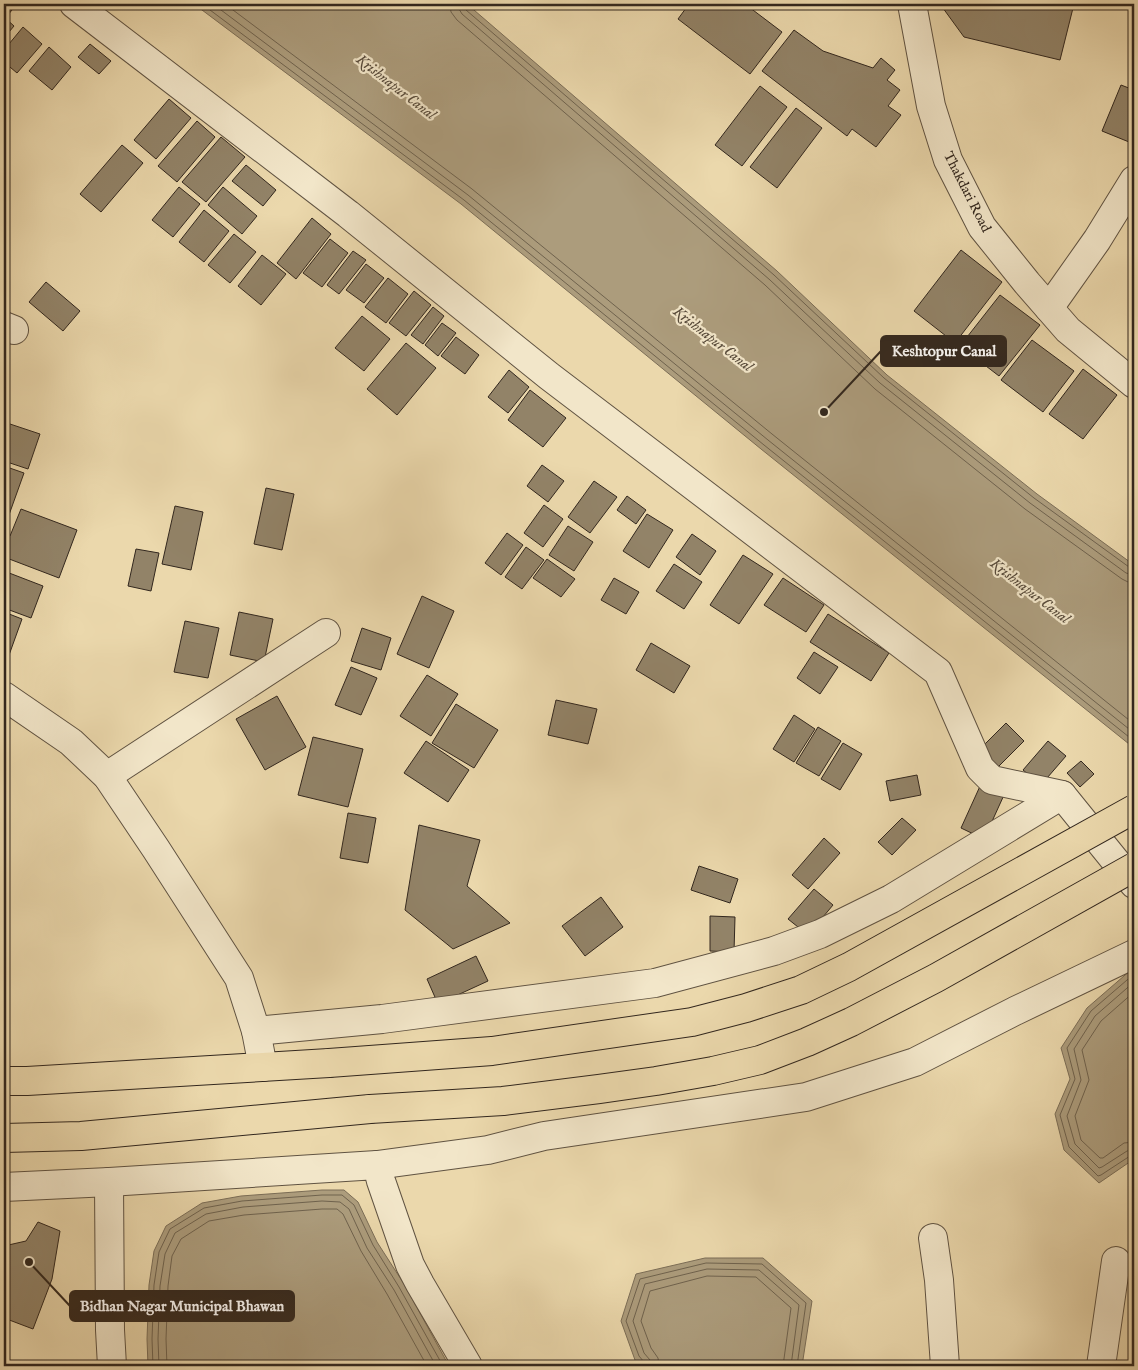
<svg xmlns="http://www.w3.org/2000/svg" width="1138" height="1370" viewBox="0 0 1138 1370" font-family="'IM FELL English',serif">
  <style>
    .water { fill: #ac9c7c; stroke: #7b6d56 }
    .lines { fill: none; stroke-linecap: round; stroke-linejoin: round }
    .shore { stroke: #6f624d; stroke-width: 1 }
    .building { fill: #928368; stroke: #32271e }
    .minor-casing { stroke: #605342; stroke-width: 30 }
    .major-casing { stroke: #32271e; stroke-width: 30 }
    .minor { stroke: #f2e6c9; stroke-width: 28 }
    .major { stroke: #ebd8ac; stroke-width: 28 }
    .major-bridge-casing { stroke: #32271e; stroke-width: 30; stroke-linecap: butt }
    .major-bridge { stroke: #ebd8ac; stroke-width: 28 }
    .labels { text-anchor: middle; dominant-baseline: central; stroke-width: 4.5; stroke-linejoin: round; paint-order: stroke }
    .street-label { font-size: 14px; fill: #32271e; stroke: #f2e6c9 }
    .water-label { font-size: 15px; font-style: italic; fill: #574a3a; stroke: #f2e6c9 }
    .leader { fill: none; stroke: #32271e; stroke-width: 2 }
    .callout-dot { fill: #32271e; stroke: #f2e6c9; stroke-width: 2 }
    .callout { fill: #32271e; stroke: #32271e; stroke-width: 2 }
    .callout-label { font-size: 15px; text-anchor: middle; font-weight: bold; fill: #fff }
  </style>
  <rect width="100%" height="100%" fill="#ebd8ac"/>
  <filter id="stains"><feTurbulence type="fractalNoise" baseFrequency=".004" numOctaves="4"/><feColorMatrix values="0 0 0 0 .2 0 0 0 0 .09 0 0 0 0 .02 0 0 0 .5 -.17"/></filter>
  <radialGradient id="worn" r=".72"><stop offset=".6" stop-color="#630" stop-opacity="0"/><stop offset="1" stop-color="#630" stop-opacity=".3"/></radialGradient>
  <g class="water">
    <polygon points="194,4 467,4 777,271 887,375 1037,494 1134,565 1134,748 761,449 461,204"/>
    <polygon points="1132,969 1134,970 1134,1159 1099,1183 1064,1150 1055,1114 1070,1079 1061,1048 1087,1008"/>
    <polygon points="322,1190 344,1190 358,1202 377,1242 404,1284 449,1366 148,1366 147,1339 149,1285 154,1251 166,1226 202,1203 241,1196"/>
    <polygon points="705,1258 763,1258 812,1301 802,1366 643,1366 635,1360 621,1321 636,1274"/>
  </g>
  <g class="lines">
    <g class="shore">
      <polyline points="202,4 464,200 764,445 1134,741"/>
      <polyline points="213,4 468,195 768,440 1134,733"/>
      <polyline points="225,4 472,189 772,434 1134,724"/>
      <polyline points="450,4 451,12 457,20 765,285 875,389 1025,509 1122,579 1128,582 1134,582"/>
      <polyline points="458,4 459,9 462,14 770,280 880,383 1030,503 1126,573 1134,575"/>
      <polyline points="464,4 466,10 774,275 884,378 1034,498 1129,567 1134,568"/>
      <polyline points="1134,974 1091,1011 1067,1048 1075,1079 1060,1115 1069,1147 1098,1176 1101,1175 1130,1156 1134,1155"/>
      <polyline points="1134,982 1095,1016 1074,1049 1081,1080 1067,1116 1075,1144 1099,1168 1102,1167 1127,1151 1134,1149"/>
      <polyline points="1134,992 1101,1021 1082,1050 1089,1080 1075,1116 1081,1140 1100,1158 1103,1158 1124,1143 1134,1142"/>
      <polyline points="153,1366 152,1339 154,1285 159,1252 170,1229 204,1208 242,1201 322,1195 342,1195 354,1205 373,1245 399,1287 443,1366"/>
      <polyline points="159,1366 158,1339 160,1286 165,1254 175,1233 206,1214 243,1207 322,1201 340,1202 349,1209 367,1248 394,1290 436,1366"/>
      <polyline points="167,1366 166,1339 168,1286 172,1256 181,1239 209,1221 244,1215 322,1209 337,1209 343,1214 361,1251 387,1294 427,1366"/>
      <polyline points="645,1366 644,1362 639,1356 626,1321 640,1279 706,1263 762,1264 806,1303 797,1366"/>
      <polyline points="652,1366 650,1360 644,1353 633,1321 645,1284 707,1269 759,1270 799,1305 791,1366"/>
      <polyline points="659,1366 658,1358 651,1348 641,1321 650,1291 707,1276 756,1277 791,1308 783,1366"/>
    </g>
  </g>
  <g class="building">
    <polygon points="4,4 17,4 7,16 4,13"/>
    <polygon points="689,4 745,4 782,32 750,74 678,19"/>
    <polygon points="940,4 1074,4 1060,60 964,37"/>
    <polygon points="4,17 14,26 4,38"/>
    <polygon points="23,27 42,44 17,73 4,62 4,50"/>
    <polygon points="794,30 823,51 873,68 881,58 895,70 887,80 900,90 888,106 901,115 876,147 852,129 847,136 762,71"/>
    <polygon points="90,44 111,61 99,74 78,57"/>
    <polygon points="49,47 71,67 52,90 29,71"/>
    <polygon points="1121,85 1134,90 1134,144 1102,131"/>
    <polygon points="760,86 787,107 742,166 715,145"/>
    <polygon points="169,99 191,118 156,159 134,140"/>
    <polygon points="796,108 822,128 777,188 750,167"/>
    <polygon points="197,121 215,137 177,182 158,166"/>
    <polygon points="221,137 245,157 206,202 182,182"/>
    <polygon points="122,145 143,163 101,212 80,194"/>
    <polygon points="246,165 276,190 263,206 232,181"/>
    <polygon points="179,187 200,204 173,237 152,220"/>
    <polygon points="223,187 257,216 242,234 208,205"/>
    <polygon points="204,210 229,231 204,262 179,242"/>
    <polygon points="312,218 331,234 296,279 277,263"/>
    <polygon points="234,234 256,252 230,283 208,265"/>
    <polygon points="330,239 348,253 322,287 303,273"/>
    <polygon points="961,250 1002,282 955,343 914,311"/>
    <polygon points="353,251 366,260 339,294 327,285"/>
    <polygon points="262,255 286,274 261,305 238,286"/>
    <polygon points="366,264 384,278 364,303 346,290"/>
    <polygon points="388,278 408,294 386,323 365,307"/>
    <polygon points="46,282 80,311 63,331 29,302"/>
    <polygon points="414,291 431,305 406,336 389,323"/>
    <polygon points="1000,295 1040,325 999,376 960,346"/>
    <polygon points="433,307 444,316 423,344 411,335"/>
    <polygon points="362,316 390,339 364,371 335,348"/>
    <polygon points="442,323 456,333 438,356 425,345"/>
    <polygon points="456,337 479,355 465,374 441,356"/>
    <polygon points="1032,340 1074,371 1043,412 1001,380"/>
    <polygon points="406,343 436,368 397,415 367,389"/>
    <polygon points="1083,369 1117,395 1083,439 1049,414"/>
    <polygon points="509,370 529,387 508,413 488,397"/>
    <polygon points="530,390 566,418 543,447 508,420"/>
    <polygon points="4,422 40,434 28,469 4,461"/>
    <polygon points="542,465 564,481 548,502 527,486"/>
    <polygon points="4,466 24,473 5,526 4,525"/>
    <polygon points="594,481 617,497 590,533 568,517"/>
    <polygon points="266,488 294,494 282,550 254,544"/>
    <polygon points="627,496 646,510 636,524 617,510"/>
    <polygon points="544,505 563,519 543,547 524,533"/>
    <polygon points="175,506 203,512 191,570 162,564"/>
    <polygon points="21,509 77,530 59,578 4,557 4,534 10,536"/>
    <polygon points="647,514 673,530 649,568 623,551"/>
    <polygon points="568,526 593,542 574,571 549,555"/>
    <polygon points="507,533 523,545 501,575 485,563"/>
    <polygon points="692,534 716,551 700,575 676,557"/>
    <polygon points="526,547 544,560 522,589 505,577"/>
    <polygon points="136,549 159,553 151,591 128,586"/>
    <polygon points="743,555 773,574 739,624 710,605"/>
    <polygon points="547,559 575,579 561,597 533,578"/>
    <polygon points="674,564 702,582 684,609 656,591"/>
    <polygon points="4,571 43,586 31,618 4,608"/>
    <polygon points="614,578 639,592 626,614 601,600"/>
    <polygon points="783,578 824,605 806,632 764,605"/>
    <polygon points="422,596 454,611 429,668 397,654"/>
    <polygon points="4,612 22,619 4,669"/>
    <polygon points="239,612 273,619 264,662 230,655"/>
    <polygon points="828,614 889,653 871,681 810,642"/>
    <polygon points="185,621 219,628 208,678 174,672"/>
    <polygon points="362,628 391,638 381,670 351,661"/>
    <polygon points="651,643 690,666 674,693 636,670"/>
    <polygon points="814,652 838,667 820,694 797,678"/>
    <polygon points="351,667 377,678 361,715 335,705"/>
    <polygon points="427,675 458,694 431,736 400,716"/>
    <polygon points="277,696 306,747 265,770 236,719"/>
    <polygon points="556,700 597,709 588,744 548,735"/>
    <polygon points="456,704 498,730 474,768 432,743"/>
    <polygon points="794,715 815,729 794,762 773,749"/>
    <polygon points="1006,723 1024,741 995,770 977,752"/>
    <polygon points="818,727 841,741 819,776 796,763"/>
    <polygon points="313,737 363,749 348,807 298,795"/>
    <polygon points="426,741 469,770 448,802 404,773"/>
    <polygon points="1048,741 1066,756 1041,785 1023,770"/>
    <polygon points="843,743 862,754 840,790 821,779"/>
    <polygon points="1081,761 1094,774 1080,787 1067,773"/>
    <polygon points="917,775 921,795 890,801 886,781"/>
    <polygon points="981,784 1004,795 984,839 961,828"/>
    <polygon points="348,813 376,818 368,863 340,858"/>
    <polygon points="902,818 916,830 892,855 878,842"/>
    <polygon points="419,825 480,840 467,886 510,923 453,949 405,910"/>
    <polygon points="824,838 840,853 808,889 792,875"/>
    <polygon points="699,866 738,879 730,903 691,890"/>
    <polygon points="814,889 833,905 808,935 788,919"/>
    <polygon points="601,897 623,927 585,956 562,926"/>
    <polygon points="710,916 735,917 734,952 710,951"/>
    <polygon points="476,956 488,981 438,1004 427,979"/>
    <polygon points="38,1222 60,1231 52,1279 33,1329 4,1318 4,1246 26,1241"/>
  </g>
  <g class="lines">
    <defs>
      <g id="minor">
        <polyline points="74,4 348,214 549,376 938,672 980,768 992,780 1062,795 1134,884"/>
        <polyline points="912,4 931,106 948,160 982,227 1027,283 1068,330 1134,384"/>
        <polyline points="1049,308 1097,240 1134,180"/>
        <polyline points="4,326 14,330"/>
        <polyline points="4,696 71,742 107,776 156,849 239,978 256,1031 263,1067"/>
        <polyline points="107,776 326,633"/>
        <polyline points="256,1031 382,1019 655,983 774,951 820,934 891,899 1062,795"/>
        <polyline points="377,1165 488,1150 544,1136 806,1097 915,1062 1015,1011 1134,954"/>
        <polyline points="109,1182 110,1330 112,1366"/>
        <polyline points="4,1187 109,1182 377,1165 381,1181 410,1265 420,1284 468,1366"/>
        <polyline points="933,1238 939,1280 945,1366"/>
        <polyline points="1101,1366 1116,1261"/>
      </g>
      <g id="major">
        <polyline points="4,1081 27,1081 329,1063"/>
        <polyline points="4,1138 81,1136 370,1109"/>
      </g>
    </defs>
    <use href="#minor" class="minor-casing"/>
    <use href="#major" class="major-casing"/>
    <use href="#minor" class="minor"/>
    <use href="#major" class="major"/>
    <defs>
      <g id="major-bridge">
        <polyline points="329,1063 492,1051 692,1022 746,1008 801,990 849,967 1134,809"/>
        <polyline points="370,1109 503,1101 599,1089 656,1081 713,1071 760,1060 807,1042 851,1022 936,978 1134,867"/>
      </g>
    </defs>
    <use href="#major-bridge" class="major-bridge-casing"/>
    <use href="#major-bridge" class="major-bridge"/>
  </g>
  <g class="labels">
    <g class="street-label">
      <text transform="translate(967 192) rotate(63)">Thakdari Road</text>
    </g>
    <g class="water-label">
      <text transform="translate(396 87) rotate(38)">Krishnapur Canal</text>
      <text transform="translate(713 339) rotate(38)">Krishnapur Canal</text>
      <text transform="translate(1030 591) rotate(38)">Krishnapur Canal</text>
    </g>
  </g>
  <path class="leader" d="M824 412L881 351M29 1262L70 1306"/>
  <g class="callout-dot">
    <circle cx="824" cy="412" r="5"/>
    <circle cx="29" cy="1262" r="5"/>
  </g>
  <g class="callout">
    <rect x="881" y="336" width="125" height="30" rx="5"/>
    <rect x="70" y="1291" width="224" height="30" rx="5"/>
  </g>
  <g class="callout-label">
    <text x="944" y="356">Keshtopur Canal</text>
    <text x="182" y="1311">Bidhan Nagar Municipal Bhawan</text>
  </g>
  <rect width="1138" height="1370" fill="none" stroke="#ebd8ac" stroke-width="20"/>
  <rect x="5" y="5" width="1128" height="1360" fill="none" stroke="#32271e" stroke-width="2.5"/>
  <rect x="10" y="10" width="1118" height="1350" fill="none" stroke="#32271e"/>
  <rect width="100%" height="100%" filter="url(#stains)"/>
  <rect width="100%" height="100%" fill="url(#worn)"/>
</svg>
